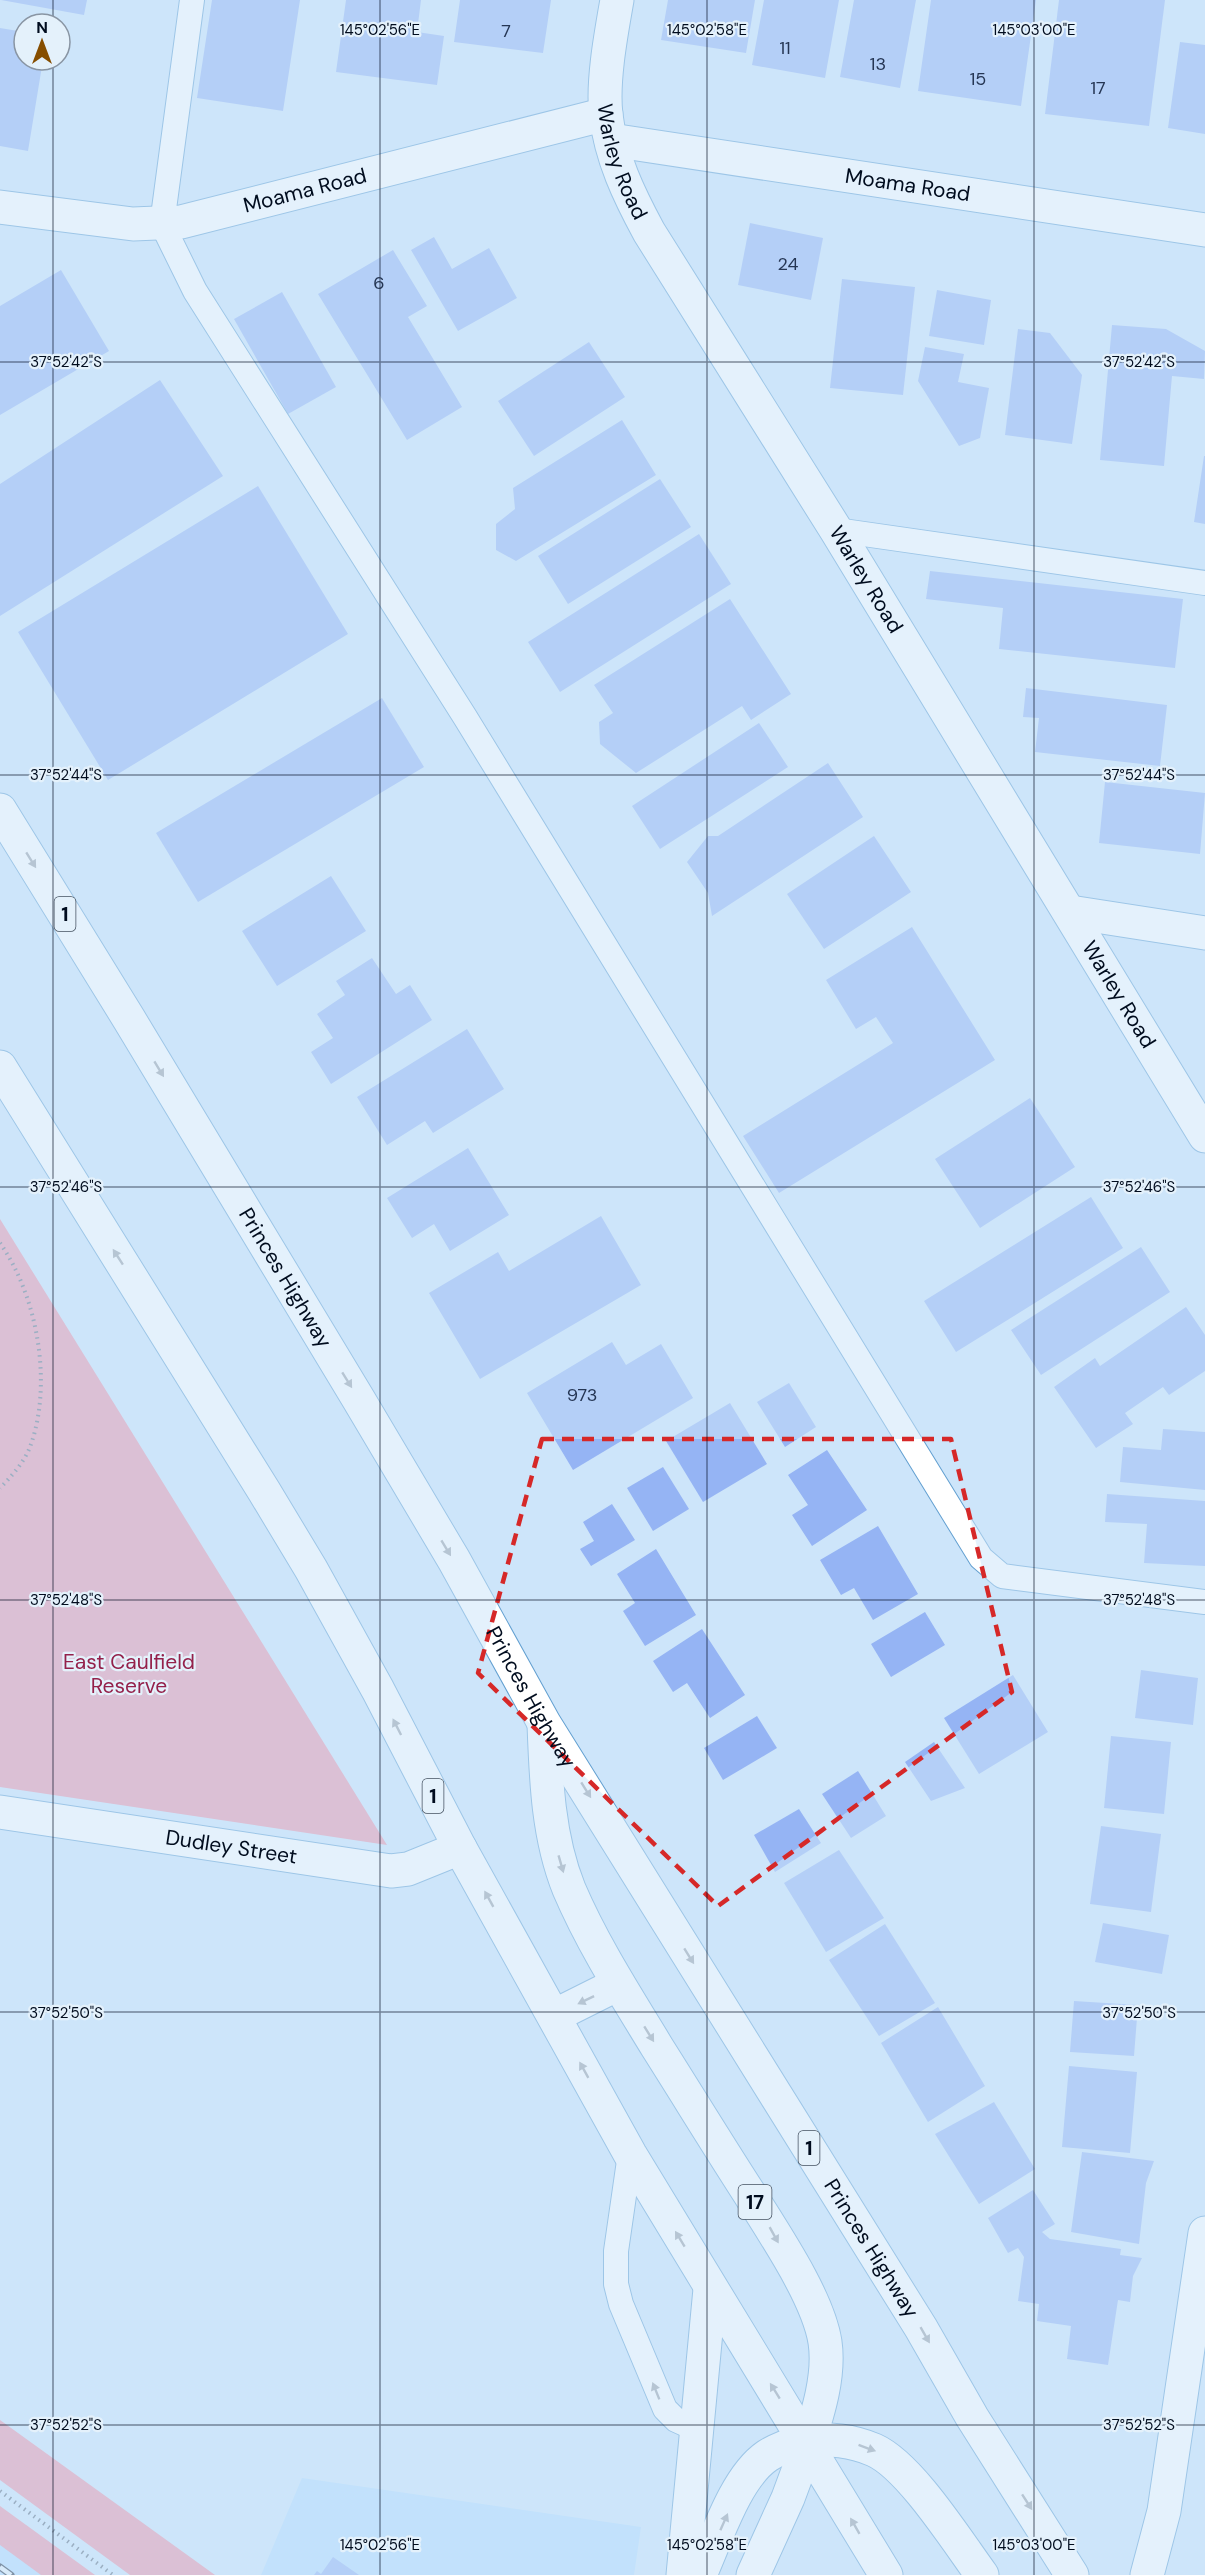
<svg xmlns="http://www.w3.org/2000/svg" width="1205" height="2575" viewBox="0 0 1205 2575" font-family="'DM Sans',sans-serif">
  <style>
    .built { fill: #b3dcfe }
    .green { fill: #eb92a8 }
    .building { fill: #95b4f4 }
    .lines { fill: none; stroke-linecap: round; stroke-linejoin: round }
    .service-casing { stroke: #63a0d1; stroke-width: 26 }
    .minor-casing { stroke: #63a0d1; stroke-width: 35 }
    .secondary-casing { stroke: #63a0d1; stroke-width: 35 }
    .trunk-casing { stroke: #63a0d1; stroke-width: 35 }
    .path { stroke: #5d6e82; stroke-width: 4; stroke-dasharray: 1.5 4.5; stroke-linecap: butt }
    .service { stroke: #fff; stroke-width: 24 }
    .minor { stroke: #fff; stroke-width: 33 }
    .secondary { stroke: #fff; stroke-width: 33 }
    .trunk { stroke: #fff; stroke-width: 33 }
    .rail-casing { stroke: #1f2c3f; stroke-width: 7 }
    .rail { stroke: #e4f1fb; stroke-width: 4.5; stroke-dasharray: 14; stroke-linecap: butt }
    .oneway { fill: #999ea5 }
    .marked { fill: none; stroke: #d62828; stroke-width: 4.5; stroke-dasharray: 12 8; stroke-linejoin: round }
    .ticks { fill: none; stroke: #000c1e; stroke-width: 1.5; stroke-opacity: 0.45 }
    .labels { text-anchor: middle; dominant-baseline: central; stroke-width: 4.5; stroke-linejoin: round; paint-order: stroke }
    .number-label { font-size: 18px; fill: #253654 }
    .shield { fill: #e4f1fb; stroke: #445160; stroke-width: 1.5 }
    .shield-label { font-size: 20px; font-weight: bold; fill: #000c1e }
    .street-label { font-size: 21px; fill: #000c1e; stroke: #e4f1fb }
    .park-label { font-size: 21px; fill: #94214b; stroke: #e4f1fb }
    .ticks-label { font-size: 15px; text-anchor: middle; fill: #000c1e; stroke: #e4f1fb; stroke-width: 4.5; stroke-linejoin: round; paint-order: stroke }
  </style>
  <rect width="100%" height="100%" fill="#cde5fa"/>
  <g class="built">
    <polygon points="302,2478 641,2527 634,2575 261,2575"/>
    <polygon points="0,2535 54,2575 0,2575"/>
  </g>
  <g class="green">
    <polygon points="0,1219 387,1845 0,1787"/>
    <polygon points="0,2420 215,2575 130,2575 0,2480"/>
    <polygon points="0,2506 95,2575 41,2575 0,2545"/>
  </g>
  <g class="building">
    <polygon points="1,0 87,0 84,15"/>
    <polygon points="212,0 300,0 283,111 197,98"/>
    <polygon points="346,0 421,0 417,32 444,36 437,85 336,72"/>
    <polygon points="460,0 551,0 543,53 454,42"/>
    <polygon points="668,0 755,0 746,53 661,40"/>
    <polygon points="764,0 839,0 825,78 752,65"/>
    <polygon points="854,0 916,0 900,88 840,77"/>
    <polygon points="931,0 1036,0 1021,106 918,91"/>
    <polygon points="1059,0 1165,0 1149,126 1045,114"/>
    <polygon points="0,28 24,32 24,60 43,60 28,151 0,146"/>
    <polygon points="1180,42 1205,45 1205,134 1168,128"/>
    <polygon points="750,223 823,238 811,300 738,285"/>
    <polygon points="434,237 452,269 489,248 517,298 458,331 411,250"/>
    <polygon points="393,250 427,306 408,317 462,407 407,440 318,294"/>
    <polygon points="61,270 109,351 0,415 0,306"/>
    <polygon points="842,279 915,287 903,395 830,388"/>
    <polygon points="937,290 991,300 984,345 929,336"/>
    <polygon points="282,292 336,387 288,414 234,319"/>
    <polygon points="1112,325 1166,329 1205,351 1204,379 1172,376 1164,466 1100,460"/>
    <polygon points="1018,329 1050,333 1082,375 1072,444 1005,435"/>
    <polygon points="589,342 625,397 534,456 498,401"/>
    <polygon points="925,347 964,354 958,382 989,388 980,438 959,446 918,381"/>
    <polygon points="160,380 223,476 0,616 0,484"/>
    <polygon points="622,420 656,475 516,561 496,550 496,524 515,509 513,488"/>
    <polygon points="1204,456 1205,456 1205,524 1194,522"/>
    <polygon points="660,479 691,527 568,604 538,556"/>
    <polygon points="258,486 348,634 108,780 18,632"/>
    <polygon points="699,534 731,584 560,692 528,642"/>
    <polygon points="930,571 1183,599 1175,668 999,649 1003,608 926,599"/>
    <polygon points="730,599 791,694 751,720 742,706 636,773 600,744 599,722 613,713 594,685"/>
    <polygon points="1026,688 1167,705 1160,766 1035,752 1039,718 1023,717"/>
    <polygon points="382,698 424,767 198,902 156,833"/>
    <polygon points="759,723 788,767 660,849 632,806"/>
    <polygon points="828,763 863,817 712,916 708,893 687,862 708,836 718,836"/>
    <polygon points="1105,782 1205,793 1200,854 1099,843"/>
    <polygon points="874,836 911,892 824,949 787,894"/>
    <polygon points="331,876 366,931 277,986 242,931"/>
    <polygon points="912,927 995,1060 779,1193 743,1136 893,1043 876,1017 856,1029 826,980"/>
    <polygon points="372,958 396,994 410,985 432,1020 331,1084 311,1052 333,1038 317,1014 345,995 336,981"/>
    <polygon points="467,1029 504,1089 433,1133 425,1121 387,1145 357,1097"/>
    <polygon points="1030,1098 1075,1167 980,1228 935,1159"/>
    <polygon points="468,1148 509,1215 450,1251 434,1224 412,1238 387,1198"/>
    <polygon points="1091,1197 1123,1248 956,1352 924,1301"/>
    <polygon points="601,1216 641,1285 480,1379 429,1293 498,1252 509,1271"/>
    <polygon points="1141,1247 1170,1292 1041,1375 1011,1330"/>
    <polygon points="1186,1307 1205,1335 1205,1371 1169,1395 1163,1387 1125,1413 1133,1424 1096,1448 1054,1387 1095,1358 1100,1366"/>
    <polygon points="612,1342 626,1365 661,1344 693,1398 573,1470 527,1393"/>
    <polygon points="789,1383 816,1427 785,1447 757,1402"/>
    <polygon points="730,1403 767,1464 703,1502 666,1441"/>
    <polygon points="1163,1429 1205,1432 1205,1490 1120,1482 1123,1447 1161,1450"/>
    <polygon points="827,1450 867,1510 812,1546 792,1515 808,1505 788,1475"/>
    <polygon points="663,1467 689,1509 653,1531 627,1488"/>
    <polygon points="1107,1494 1205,1501 1205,1566 1144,1563 1147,1524 1105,1522"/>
    <polygon points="612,1504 635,1540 591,1566 580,1549 594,1541 583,1522"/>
    <polygon points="878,1526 918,1594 873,1620 854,1588 841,1595 820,1560"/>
    <polygon points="656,1549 696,1615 645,1646 623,1611 635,1603 617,1574"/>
    <polygon points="925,1612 945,1645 891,1677 871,1644"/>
    <polygon points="702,1629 745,1695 710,1718 687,1683 673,1692 653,1661"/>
    <polygon points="1141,1670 1198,1678 1193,1725 1135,1718"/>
    <polygon points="1013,1675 1048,1732 979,1774 944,1718"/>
    <polygon points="757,1716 777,1748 723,1780 704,1748"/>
    <polygon points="1111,1736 1171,1742 1164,1814 1104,1808"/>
    <polygon points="934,1742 965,1788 931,1801 905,1762"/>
    <polygon points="858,1771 886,1816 851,1838 822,1794"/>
    <polygon points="799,1809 821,1843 775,1872 754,1835"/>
    <polygon points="1101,1826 1161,1834 1151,1912 1090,1904"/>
    <polygon points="839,1850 884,1918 826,1952 784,1883"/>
    <polygon points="1103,1923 1169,1935 1162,1974 1095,1962"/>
    <polygon points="885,1924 935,2003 879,2036 829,1960"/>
    <polygon points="1074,2001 1138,2005 1134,2056 1070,2052"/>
    <polygon points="938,2007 985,2086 928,2122 881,2043"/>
    <polygon points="1069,2066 1137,2072 1130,2153 1062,2147"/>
    <polygon points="994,2102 1035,2169 979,2204 935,2134"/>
    <polygon points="1082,2152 1154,2161 1146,2183 1139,2244 1071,2232"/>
    <polygon points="1033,2190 1055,2224 1042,2232 1050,2239 1121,2249 1120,2255 1142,2258 1133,2276 1130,2302 1118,2300 1108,2365 1067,2359 1071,2326 1037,2321 1039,2304 1018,2301 1024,2257 1018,2248 1008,2253 988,2218"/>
    <polygon points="333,2557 359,2575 314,2575 317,2571 321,2574"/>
  </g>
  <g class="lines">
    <defs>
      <g id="service">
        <polyline points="192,0 162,224 195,291 465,717 981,1558 1002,1576 1205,1602"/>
        <polyline points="836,530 1205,583"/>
        <polyline points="630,2154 616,2251 616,2284 621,2304 665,2409 676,2420 696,2429"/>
      </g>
      <g id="minor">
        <path id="s1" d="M617,0c-6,34 -15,82 -11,115 5,43 23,80 43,117l187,298 369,606"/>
        <path id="s2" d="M611,140l594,90"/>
        <path id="s3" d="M0,207l133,17 48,-2 425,-108"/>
        <polyline points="1070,912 1205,933"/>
        <path id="s4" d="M0,1812l391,59 17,-2 52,-21"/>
        <polyline points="1147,2575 1164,2511 1205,2233"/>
      </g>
      <g id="secondary">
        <polyline points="683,2575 710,2289"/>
        <path d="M700,2575c16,-35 35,-97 67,-119 12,-8 25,-12 39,-16"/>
        <polyline points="753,2575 788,2498 808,2444"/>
      </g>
      <g id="trunk">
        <path id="s5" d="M0,810l129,209 230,381 95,160 90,163 377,605 51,89 100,158"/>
        <polyline points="0,1067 264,1491 311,1569 378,1690 460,1848 630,2154 886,2575"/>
        <path d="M544,1724c2,56 4,113 25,165 24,56 57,107 88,158 31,49 61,98 92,146 24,39 69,104 76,149 5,33 -7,71 -17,102"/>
        <polyline points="554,2016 618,1984"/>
        <path d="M806,2440c24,-1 45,0 68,10 36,16 83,91 108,125"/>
      </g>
    </defs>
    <use href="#service" class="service-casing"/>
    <use href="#minor" class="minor-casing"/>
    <use href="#secondary" class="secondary-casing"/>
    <use href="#trunk" class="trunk-casing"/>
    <g class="path">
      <path d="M0,1243c38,54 53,142 30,204 -6,15 -18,29 -30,41"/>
      <polyline points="0,2491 113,2575"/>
    </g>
    <use href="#service" class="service"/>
    <use href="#minor" class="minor"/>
    <use href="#secondary" class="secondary"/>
    <use href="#trunk" class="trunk"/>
    <defs>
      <polyline id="rail" points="0,2567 11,2575"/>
    </defs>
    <use href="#rail" class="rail-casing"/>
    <use href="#rail" class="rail"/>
  </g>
  <defs><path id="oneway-solid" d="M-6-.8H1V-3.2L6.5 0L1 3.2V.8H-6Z" transform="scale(1.5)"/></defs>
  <g class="oneway">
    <use href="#oneway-solid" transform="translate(31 860) rotate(58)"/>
    <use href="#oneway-solid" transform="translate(159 1069) rotate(59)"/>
    <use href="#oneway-solid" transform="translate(118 1257) rotate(-123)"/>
    <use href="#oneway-solid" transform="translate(347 1380) rotate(58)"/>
    <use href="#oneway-solid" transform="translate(446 1548) rotate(59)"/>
    <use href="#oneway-solid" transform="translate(397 1727) rotate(-117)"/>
    <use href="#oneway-solid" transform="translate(586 1790) rotate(58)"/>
    <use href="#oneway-solid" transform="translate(561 1864) rotate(74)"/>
    <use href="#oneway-solid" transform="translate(489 1899) rotate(-119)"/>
    <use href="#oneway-solid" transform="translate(689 1956) rotate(58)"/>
    <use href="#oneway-solid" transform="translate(586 2000) rotate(154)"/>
    <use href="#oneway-solid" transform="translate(649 2034) rotate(58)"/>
    <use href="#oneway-solid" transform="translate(584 2070) rotate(-119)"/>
    <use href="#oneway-solid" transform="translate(774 2235) rotate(61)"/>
    <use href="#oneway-solid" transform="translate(680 2239) rotate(-121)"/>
    <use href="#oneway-solid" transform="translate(925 2335) rotate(60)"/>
    <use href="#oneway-solid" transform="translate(656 2391) rotate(-112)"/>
    <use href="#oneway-solid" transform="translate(775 2391) rotate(-122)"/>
    <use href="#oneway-solid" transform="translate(867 2448) rotate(20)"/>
    <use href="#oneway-solid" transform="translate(1027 2502) rotate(57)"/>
    <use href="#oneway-solid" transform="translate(724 2522) rotate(-66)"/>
    <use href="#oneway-solid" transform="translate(855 2526) rotate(-120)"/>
  </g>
  <path d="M0 0H1205V2575H0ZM542,1439h409l61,253 -294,214 -240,-233z" fill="#cde5fa" fill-opacity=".55" fill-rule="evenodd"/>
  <path class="marked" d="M542,1439h409l61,253 -294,214 -240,-233z"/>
  <path class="ticks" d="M53,0v24M380,0v2575M707,0v2575M1034,0v2575M53,60v2515M0,362h1205M0,775h1205M0,1187h1205M0,1600h1205M0,2012h1205M0,2425h1205"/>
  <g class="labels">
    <g class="number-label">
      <text x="506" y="31">7</text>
      <text x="785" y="48">11</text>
      <text x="878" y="64">13</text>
      <text x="978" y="79">15</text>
      <text x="1098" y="88">17</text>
      <text x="788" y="264">24</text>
      <text x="379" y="283">6</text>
      <text x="582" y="1395">973</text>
    </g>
    <g class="shield">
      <rect x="54.5" y="897" width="21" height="34" rx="4.5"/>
      <rect x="422.5" y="1779" width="21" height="34" rx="4.5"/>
      <rect x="798.5" y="2131" width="21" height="34" rx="4.5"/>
      <rect x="738.5" y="2185" width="33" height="34" rx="4.5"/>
    </g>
    <g class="shield-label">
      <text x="65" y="914">1</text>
      <text x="433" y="1796">1</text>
      <text x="809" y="2148">1</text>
      <text x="755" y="2202">17</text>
    </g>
    <g class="street-label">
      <text stroke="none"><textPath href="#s1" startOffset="165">Warley Road</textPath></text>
      <text stroke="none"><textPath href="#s2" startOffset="300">Moama Road</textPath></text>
      <text stroke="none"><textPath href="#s3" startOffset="310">Moama Road</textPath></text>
      <text stroke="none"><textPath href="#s1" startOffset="651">Warley Road</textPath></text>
      <text stroke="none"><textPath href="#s1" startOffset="1137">Warley Road</textPath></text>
      <text stroke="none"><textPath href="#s5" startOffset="548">Princes Highway</textPath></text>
      <text stroke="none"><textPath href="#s5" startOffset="1034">Princes Highway</textPath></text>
      <text stroke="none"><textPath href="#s4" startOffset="234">Dudley Street</textPath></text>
      <text stroke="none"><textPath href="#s5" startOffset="1682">Princes Highway</textPath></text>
    </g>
    <g class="park-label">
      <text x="129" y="1662">East Caulfield<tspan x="129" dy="24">Reserve</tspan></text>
    </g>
  </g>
  <g class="ticks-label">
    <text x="380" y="35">145°02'56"E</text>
    <text x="707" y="35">145°02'58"E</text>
    <text x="1034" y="35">145°03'00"E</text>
    <text x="66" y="367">37°52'42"S</text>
    <text x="1139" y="367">37°52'42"S</text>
    <text x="66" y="780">37°52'44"S</text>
    <text x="1139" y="780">37°52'44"S</text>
    <text x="66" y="1192">37°52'46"S</text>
    <text x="1139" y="1192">37°52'46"S</text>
    <text x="66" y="1605">37°52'48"S</text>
    <text x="1139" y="1605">37°52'48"S</text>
    <text x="66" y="2018">37°52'50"S</text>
    <text x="1139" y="2018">37°52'50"S</text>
    <text x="66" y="2430">37°52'52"S</text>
    <text x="1139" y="2430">37°52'52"S</text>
    <text x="380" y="2550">145°02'56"E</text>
    <text x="707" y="2550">145°02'58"E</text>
    <text x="1034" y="2550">145°03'00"E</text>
  </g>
  <g transform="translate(42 42)"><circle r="28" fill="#e4f1fb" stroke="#8995a3" stroke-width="1.5"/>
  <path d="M0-4.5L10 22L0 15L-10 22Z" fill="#864e00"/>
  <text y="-9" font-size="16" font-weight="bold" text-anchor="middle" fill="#000c1e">N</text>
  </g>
</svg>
